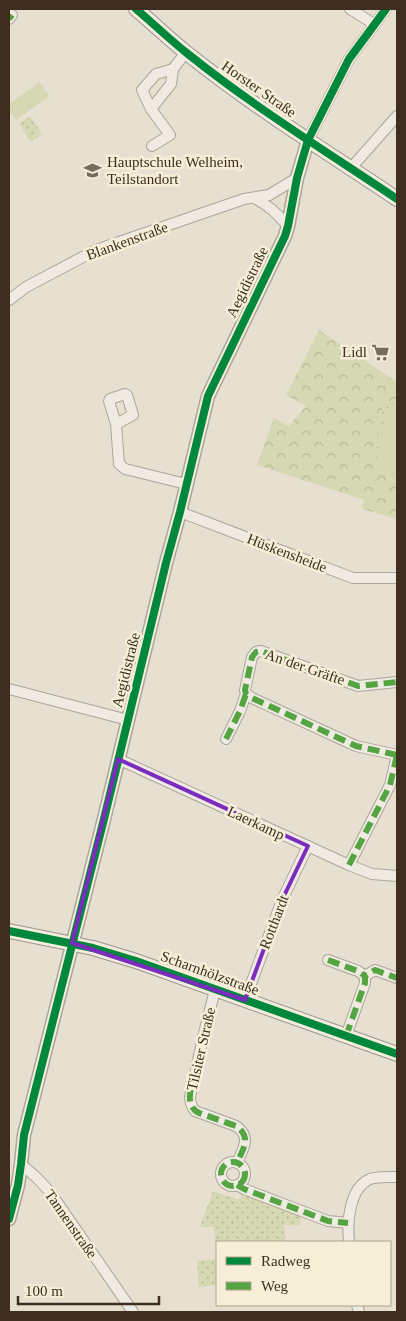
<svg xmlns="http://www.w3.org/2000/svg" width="406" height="1321" viewBox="0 0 406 1321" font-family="Georgia,serif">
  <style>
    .forest { fill: url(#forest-crowns) }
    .park { fill: url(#park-dots) }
    .pitch { fill: #d6d7b3 }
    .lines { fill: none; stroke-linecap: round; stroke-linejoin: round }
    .minor-casing { stroke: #ada599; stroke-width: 12 }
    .tertiary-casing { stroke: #ada599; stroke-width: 15 }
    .secondary-casing { stroke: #9c958a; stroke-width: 16 }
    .minor { stroke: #efebe3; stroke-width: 10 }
    .tertiary { stroke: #efebe3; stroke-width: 12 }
    .secondary { stroke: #efebe3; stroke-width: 14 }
    .quiet { stroke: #54a441; stroke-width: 6; stroke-dasharray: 12 6; stroke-linecap: butt }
    .cycleway-casing { stroke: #f7eed8; stroke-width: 11 }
    .cycleway { stroke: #00873e; stroke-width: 8 }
    .marked { fill: none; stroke: #7b2cbf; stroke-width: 4; stroke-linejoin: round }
    .labels { text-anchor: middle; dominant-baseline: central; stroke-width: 5; stroke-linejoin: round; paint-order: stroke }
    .street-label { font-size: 15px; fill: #3d2e20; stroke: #f7eed8 }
    .poi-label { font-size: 15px; fill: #3d2e20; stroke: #f7eed8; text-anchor: start }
  </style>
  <defs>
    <pattern id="forest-crowns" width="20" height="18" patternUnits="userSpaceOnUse" patternTransform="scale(1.25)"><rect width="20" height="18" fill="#d6d7b3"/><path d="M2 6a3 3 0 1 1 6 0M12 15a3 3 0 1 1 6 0" fill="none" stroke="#b9b99a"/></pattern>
    <pattern id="park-dots" width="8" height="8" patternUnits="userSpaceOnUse" patternTransform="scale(1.25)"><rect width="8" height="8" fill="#d6d7b3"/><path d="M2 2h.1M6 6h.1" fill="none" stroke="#b9b99a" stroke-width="1.8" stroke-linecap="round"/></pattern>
  </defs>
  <rect width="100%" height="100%" fill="#e7e0d1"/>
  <polygon class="forest" points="319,330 397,382 397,403 383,402 373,471 397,473 397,519 362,509 364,500 257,465 274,418 289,426 306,406 286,395"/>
  <g class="park">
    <polygon points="30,116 42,134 31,142 19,124"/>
    <polygon points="383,402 397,403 397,473 373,471"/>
    <polygon points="213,1191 239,1200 242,1192 301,1214 300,1225 284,1225 286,1242 217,1242 217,1285 199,1287 197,1261 217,1259 214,1227 200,1227"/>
  </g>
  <g class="pitch">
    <polygon points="40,82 49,96 16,120 9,110 9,104"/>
    <polygon points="386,408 397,409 397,472 376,469"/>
  </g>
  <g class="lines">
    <defs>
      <g id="minor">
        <polyline points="350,9 374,24"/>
        <polyline points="9,19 12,15"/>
        <polyline points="173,69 171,84 151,109 142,90 156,74 173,69 186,52"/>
        <polyline points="151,109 170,135 152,146"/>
        <polyline points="308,140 349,59 386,9"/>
        <polyline points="351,168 397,116"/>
        <path d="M254,198c15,7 23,16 34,28"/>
        <polyline points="9,300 26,287 96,250 244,199 269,195 297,178"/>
        <polyline points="116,424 133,415 127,395 125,394 110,399 109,401 116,424 119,464 125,469 186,484"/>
        <polyline points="180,512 353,578 397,578"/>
        <polyline points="9,689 128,720"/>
        <polyline points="226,739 240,711 246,694"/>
        <polyline points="397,755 356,746 252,698 246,694 245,690 252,657 256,652 261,651 358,686 397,682"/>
        <polyline points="118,759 349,865 372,874 397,876"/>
        <polyline points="349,865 390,785 397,755"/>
        <polyline points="328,960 358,971 365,976"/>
        <path d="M215,990l-11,43 -14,64c0,6 1,9 5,14l41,15c16,11 7,23 1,37"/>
        <polyline points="245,1000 282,900 308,846"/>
        <polyline points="346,1036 365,983 365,976 375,970 397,978"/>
        <circle cx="233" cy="1174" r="12"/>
        <polyline points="21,1164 37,1178 50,1192 133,1312"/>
        <polyline points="237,1185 244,1189 328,1221 348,1223"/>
        <path d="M349,1242c-2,-19 0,-54 21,-63 8,-3 19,-2 27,-2"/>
        <polyline points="357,1305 359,1312"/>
      </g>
      <polyline id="tertiary" points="9,1219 18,1185 21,1164 24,1135 104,819 166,563 180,512 208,396 285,236 288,226 297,178 308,140"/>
      <g id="secondary">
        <path d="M136,9c18,15 34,31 52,45 66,53 139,98 209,145"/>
        <polyline points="9,931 93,948 136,961 397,1054"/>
      </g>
    </defs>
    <use href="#minor" class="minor-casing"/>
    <use href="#tertiary" class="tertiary-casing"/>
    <use href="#secondary" class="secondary-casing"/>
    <use href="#minor" class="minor"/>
    <use href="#tertiary" class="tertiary"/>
    <use href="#secondary" class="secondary"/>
    <g class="quiet">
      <polyline points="9,19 12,15"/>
      <polyline points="226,739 240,711 246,694"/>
      <polyline points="397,755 356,746 252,698 246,694 245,690 252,657 256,652 261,651 358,686 397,682"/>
      <polyline points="349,865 390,785 397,755"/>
      <polyline points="328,960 358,971 365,976"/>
      <polyline points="346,1036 365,983 365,976 375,970 397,978"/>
      <path d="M195,1072c-3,14 -12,33 4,41l37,13c16,11 7,23 1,37"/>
      <circle cx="233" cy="1174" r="12"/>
      <polyline points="237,1185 244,1189 328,1221 348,1223"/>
    </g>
    <defs>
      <g id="cycleway">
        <path d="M136,9c18,15 34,31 52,45 66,53 139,98 209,145"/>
        <polyline points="9,931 93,948 136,961 397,1054"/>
        <polyline points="9,1219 18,1185 21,1164 24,1135 104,819 166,563 180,512 208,396 285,236 288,226 297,178 308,140 349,59 386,9"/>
      </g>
    </defs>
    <use href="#cycleway" class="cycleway-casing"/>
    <use href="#cycleway" class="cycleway"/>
  </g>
  <path class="marked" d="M118,759l190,87 -26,54 -37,100 -173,-57z"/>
  <defs>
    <symbol id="school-bare" viewBox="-9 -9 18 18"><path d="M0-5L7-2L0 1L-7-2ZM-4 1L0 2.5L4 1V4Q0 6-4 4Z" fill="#786c5e" stroke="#f7eed8" stroke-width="2.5" paint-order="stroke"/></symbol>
    <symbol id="supermarket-bare" viewBox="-9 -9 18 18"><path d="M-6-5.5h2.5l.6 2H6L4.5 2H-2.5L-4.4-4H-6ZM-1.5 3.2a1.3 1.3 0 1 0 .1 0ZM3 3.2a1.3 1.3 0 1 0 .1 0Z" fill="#786c5e" stroke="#f7eed8" stroke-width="2.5" paint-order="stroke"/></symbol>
  </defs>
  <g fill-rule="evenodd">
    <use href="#school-bare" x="80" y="158" width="25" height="25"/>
    <use href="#supermarket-bare" x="368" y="340" width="25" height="25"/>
  </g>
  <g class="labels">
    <g class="street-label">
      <text transform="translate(259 89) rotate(35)">Horster Straße</text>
      <text transform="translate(127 241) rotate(-20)">Blankenstraße</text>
      <text transform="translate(247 282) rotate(-64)">Aegidistraße</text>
      <text transform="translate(287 553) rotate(21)">Hüskensheide</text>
      <text transform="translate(305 667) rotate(19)">An der Gräfte</text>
      <text transform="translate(126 670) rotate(-76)">Aegidistraße</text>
      <text transform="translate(256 823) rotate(25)">Laerkamp</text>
      <text transform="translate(274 922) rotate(-69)">Rotthardt</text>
      <text transform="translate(210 973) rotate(20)">Scharnhölzstraße</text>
      <text transform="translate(201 1049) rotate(-77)">Tilsiter Straße</text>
      <text transform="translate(71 1224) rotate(55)">Tannenstraße</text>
    </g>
    <g class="poi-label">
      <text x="107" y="162">Hauptschule Welheim,<tspan x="107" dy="17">Teilstandort</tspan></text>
      <text x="367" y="352" text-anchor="end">Lidl</text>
    </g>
  </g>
  <rect width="406" height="1321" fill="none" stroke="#3d2e20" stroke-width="20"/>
  <rect x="216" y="1241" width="175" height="65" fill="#f7eed8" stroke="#ada18e"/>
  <rect x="226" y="1257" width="25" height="8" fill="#00873e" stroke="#ada18e"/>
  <text x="261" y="1266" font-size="15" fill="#3d2e20">Radweg</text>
  <rect x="226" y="1282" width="25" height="8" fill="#54a441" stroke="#ada18e"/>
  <text x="261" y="1291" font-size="15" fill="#3d2e20">Weg</text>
  <path d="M18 1296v8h141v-8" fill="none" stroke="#3d2e20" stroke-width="2.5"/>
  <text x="25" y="1296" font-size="15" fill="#3d2e20" stroke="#f7eed8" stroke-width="4" paint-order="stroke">100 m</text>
</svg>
